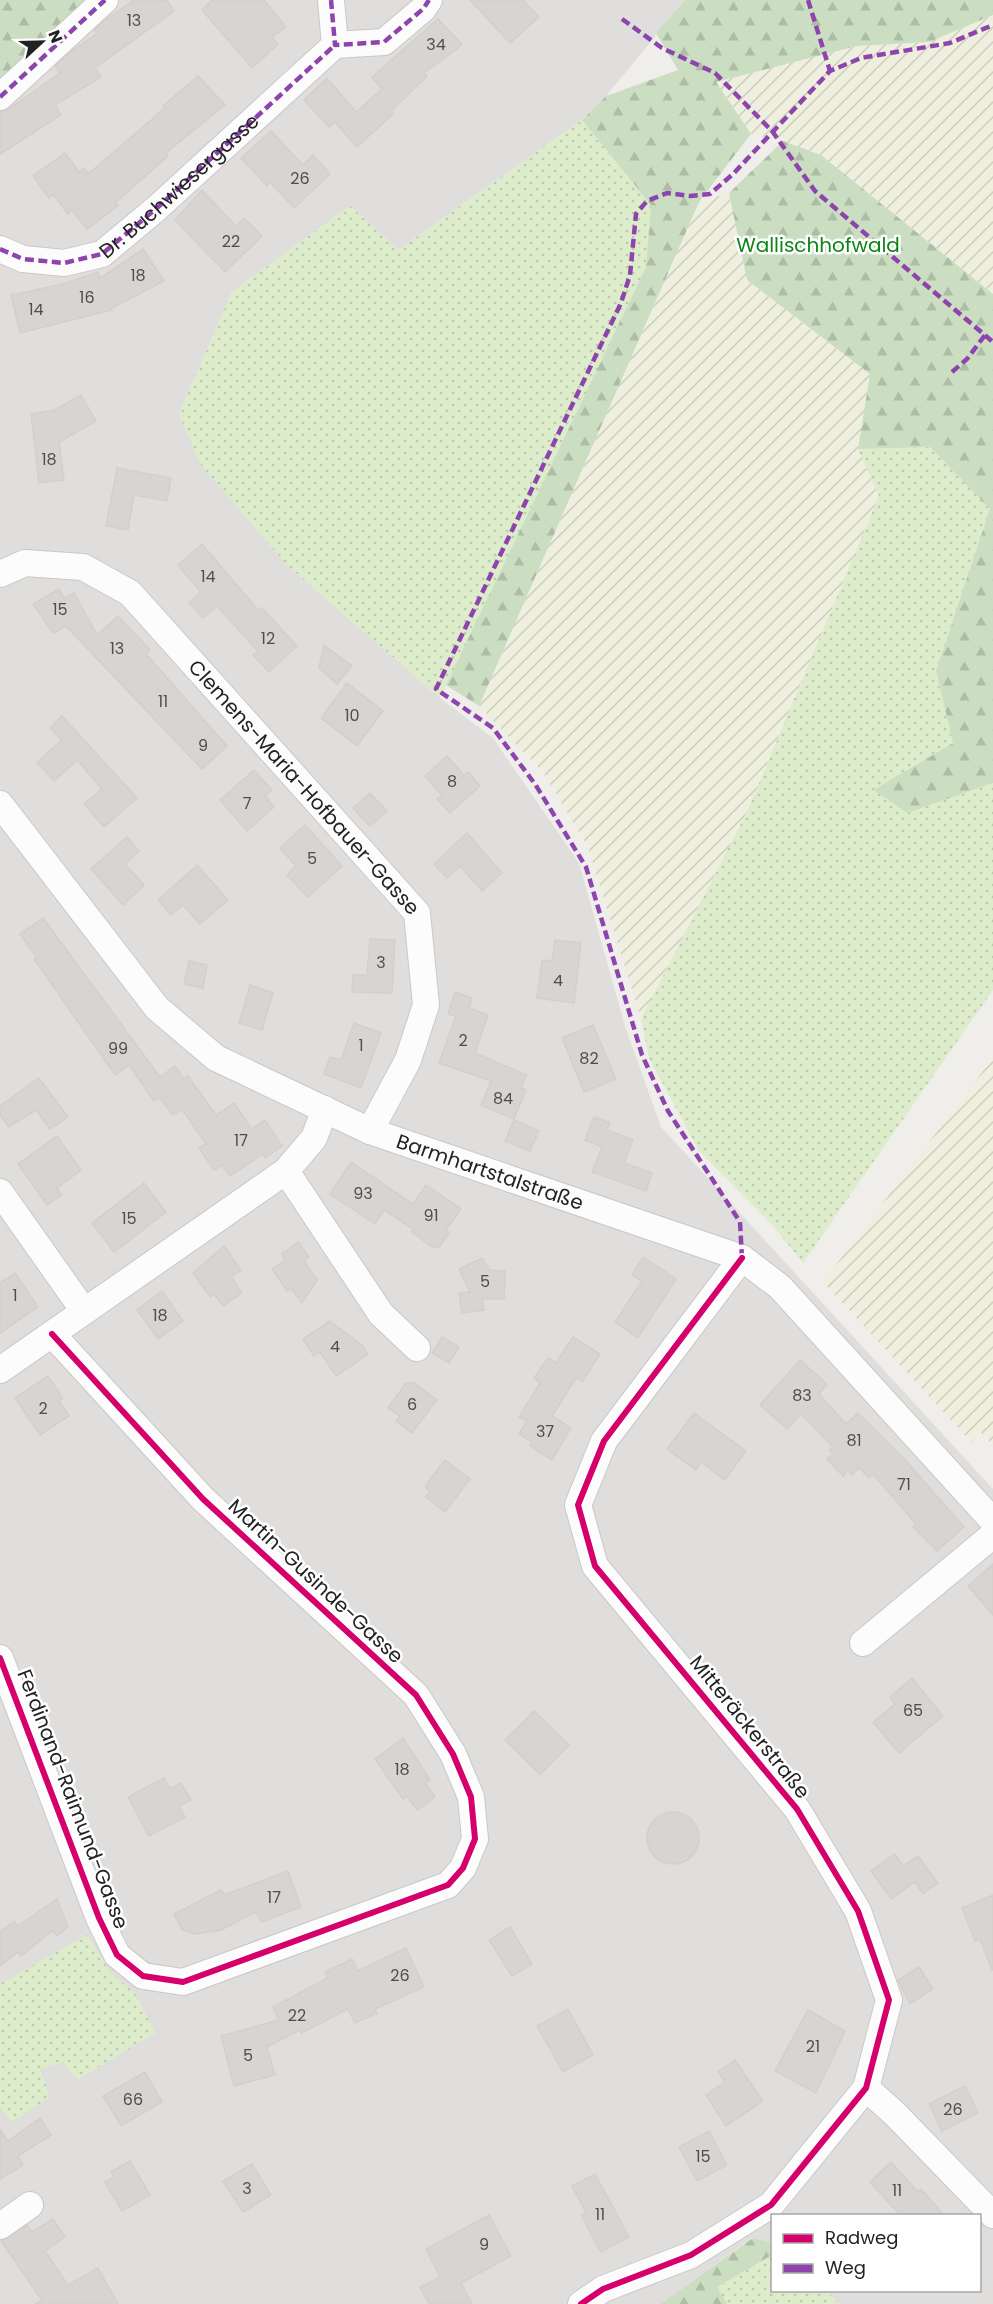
<svg xmlns="http://www.w3.org/2000/svg" width="993" height="2304" viewBox="0 0 993 2304" font-family="Poppins,sans-serif">
  <style>
    .residential { fill: #dfdedc }
    .farmland { fill: url(#farmland-furrows) }
    .grass { fill: url(#grass-dots) }
    .forest { fill: url(#forest-firs) }
    .building { fill: #d7d4d2; stroke: #d3d0cc; stroke-width: 1.5 }
    .lines { fill: none; stroke-linecap: round; stroke-linejoin: round }
    .minor-casing { stroke: #c9c8c7; stroke-width: 28 }
    .minor { stroke: #fdfcfc; stroke-width: 26 }
    .quiet { stroke: #8e44ad; stroke-width: 4.5; stroke-dasharray: 9 4.5; stroke-linecap: butt }
    .cycleway-casing { stroke: #fff; stroke-width: 10 }
    .cycleway { stroke: #d6006c; stroke-width: 6 }
    .labels { text-anchor: middle; dominant-baseline: central; stroke-width: 5; stroke-linejoin: round; paint-order: stroke }
    .number-label { font-size: 16px; fill: #4f4e4e }
    .street-label { font-size: 20px; fill: #222; stroke: #fff }
    .park-label { font-size: 20px; fill: #0c8416; stroke: #fff }
  </style>
  <defs>
    <pattern id="farmland-furrows" width="10" height="10" patternUnits="userSpaceOnUse" patternTransform="scale(1.5)"><rect width="10" height="10" fill="#efefdf"/><path d="M-1 1l2-2M0 10L10 0M9 11l2-2" fill="none" stroke="#cdcdbf"/></pattern>
    <pattern id="grass-dots" width="8" height="8" patternUnits="userSpaceOnUse" patternTransform="scale(1.5)"><rect width="8" height="8" fill="#ddeccb"/><path d="M2 2h.1M6 6h.1" fill="none" stroke="#bdcaae" stroke-width="1.8" stroke-linecap="round"/></pattern>
    <pattern id="forest-firs" width="22" height="20" patternUnits="userSpaceOnUse" patternTransform="scale(1.5)"><rect width="22" height="20" fill="#cbdec1"/><path d="M5 1l3.5 6h-7zM16 11l3.5 6h-7z" fill="#aebea6"/></pattern>
  </defs>
  <rect width="100%" height="100%" fill="#f0eeeb"/>
  <polygon class="residential" points="88,0 685,0 606,96 582,120 398,250 350,206 232,292 179,414 286,564 440,698 493,738 579,863 625,1026 661,1127 993,1489 993,2304 839,2304 827,2291 980,2290 980,2216 772,2216 772,2243 752,2238 660,2304 0,2304 0,80"/>
  <g class="farmland">
    <polygon points="993,15 993,294 821,155 783,141 751,134 716,82 857,46 929,42"/>
    <polygon points="729,193 747,280 870,374 858,449 879,496 747,812 641,1019 588,847 543,772 479,706 699,202"/>
    <polygon points="993,1058 993,1445 980,1432 972,1443 823,1282"/>
  </g>
  <g class="grass">
    <polygon points="582,120 651,205 646,267 440,698 286,564 201,465 179,414 232,292 350,206 398,250"/>
    <polygon points="930,447 990,509 936,671 953,743 907,813 993,783 993,990 803,1263 775,1228 699,1151 649,1058 641,1019 747,812 879,496 858,449"/>
    <polygon points="87,1935 111,1973 134,1992 155,2033 77,2080 63,2062 40,2069 50,2097 12,2122 0,2107 0,1984"/>
    <polygon points="772,2255 772,2290 827,2291 839,2304 727,2304 716,2287"/>
  </g>
  <g class="forest">
    <polygon points="0,0 88,0 0,80"/>
    <polygon points="685,0 993,0 993,15 929,42 857,46 716,82 751,134 699,202 479,706 446,685 646,267 651,205 582,120 606,96 678,70 656,33"/>
    <polygon points="783,141 821,155 993,294 993,783 907,813 874,790 953,743 936,671 990,509 930,447 858,449 870,374 747,280 729,193"/>
    <polygon points="753,2238 772,2243 772,2255 717,2287 727,2304 660,2304"/>
  </g>
  <g class="building">
    <polygon points="134,0 167,0 174,11 95,68 101,77 55,105 61,115 0,154 0,112 10,108 60,73 55,66 74,49 97,34 94,30 105,20"/>
    <polygon points="212,0 264,0 286,27 272,37 278,44 252,68 202,10"/>
    <polygon points="470,0 523,0 539,17 510,43"/>
    <polygon points="438,19 462,45 424,73 427,76 391,111 393,114 357,147 335,122 329,127 304,100 327,78 356,112 382,89 372,77"/>
    <polygon points="198,76 225,105 166,153 168,156 115,203 118,206 87,229 72,210 68,214 53,194 49,198 33,176 65,153 79,172 84,168 88,174 165,108 163,106"/>
    <polygon points="271,131 303,165 313,155 330,174 294,208 270,182 267,186 241,158"/>
    <polygon points="202,190 236,226 244,218 262,236 225,272 175,220"/>
    <polygon points="143,249 164,281 112,308 112,310 20,333 11,295 63,284 98,272 100,278"/>
    <polygon points="81,395 96,421 59,442 64,480 39,483 31,414 55,410"/>
    <polygon points="117,468 171,478 167,501 134,495 128,530 106,526"/>
    <polygon points="202,544 259,611 262,608 297,646 269,672 253,655 258,651 217,606 203,618 189,602 201,592 178,565"/>
    <polygon points="59,589 64,598 74,593 97,635 118,616 150,650 146,654 227,746 202,769 66,626 53,633 33,604"/>
    <polygon points="324,645 352,666 337,684 319,668"/>
    <polygon points="347,683 383,711 357,746 321,718"/>
    <polygon points="62,716 137,798 104,827 84,804 102,789 77,760 54,781 37,762 62,740 50,728"/>
    <polygon points="447,756 464,775 468,772 480,786 450,813 437,799 442,795 425,776"/>
    <polygon points="254,770 272,790 265,796 274,807 247,831 220,800"/>
    <polygon points="370,793 387,811 370,826 353,808"/>
    <polygon points="305,825 342,866 308,897 287,875 296,866 280,848"/>
    <polygon points="467,833 502,873 482,891 460,866 447,878 434,864"/>
    <polygon points="127,837 139,851 125,864 144,885 123,905 91,869"/>
    <polygon points="197,865 228,900 200,924 183,905 171,915 158,900"/>
    <polygon points="43,918 160,1077 175,1066 184,1079 188,1076 216,1115 234,1103 252,1129 265,1120 282,1146 265,1158 263,1154 230,1176 222,1165 214,1170 199,1148 206,1144 182,1109 173,1115 160,1098 154,1101 129,1065 115,1075 34,959 37,958 20,934"/>
    <polygon points="370,939 395,940 392,993 352,992 353,975 367,975"/>
    <polygon points="555,940 581,943 574,1003 537,998 542,960 552,961"/>
    <polygon points="189,961 207,965 203,988 184,984"/>
    <polygon points="250,985 273,993 262,1030 239,1023"/>
    <polygon points="455,992 472,998 469,1008 488,1015 475,1053 527,1075 521,1088 526,1090 514,1119 481,1105 491,1081 439,1063 456,1016 448,1014"/>
    <polygon points="354,1023 381,1033 361,1088 324,1074 330,1057 341,1060"/>
    <polygon points="593,1025 616,1079 584,1092 562,1038"/>
    <polygon points="39,1078 68,1117 50,1129 36,1110 9,1127 0,1115 0,1106"/>
    <polygon points="594,1117 610,1123 607,1130 633,1140 624,1163 652,1173 646,1191 592,1172 602,1147 585,1140"/>
    <polygon points="514,1120 539,1131 530,1151 505,1141"/>
    <polygon points="57,1136 81,1170 57,1188 62,1195 47,1205 18,1164"/>
    <polygon points="351,1162 413,1204 426,1185 461,1209 446,1230 449,1233 439,1247 432,1247 412,1232 414,1230 384,1210 375,1224 330,1194"/>
    <polygon points="144,1183 166,1212 114,1252 92,1223"/>
    <polygon points="298,1242 309,1257 304,1261 317,1280 302,1303 291,1288 287,1291 272,1269 285,1260 282,1254"/>
    <polygon points="224,1246 241,1270 231,1277 242,1293 223,1306 214,1294 210,1297 193,1273"/>
    <polygon points="643,1257 676,1279 638,1338 615,1322 642,1281 632,1275"/>
    <polygon points="482,1258 489,1270 505,1271 504,1299 482,1299 484,1310 462,1313 459,1293 470,1292 459,1269"/>
    <polygon points="15,1273 38,1307 0,1333 0,1283"/>
    <polygon points="162,1291 183,1321 158,1339 137,1310"/>
    <polygon points="330,1321 362,1345 368,1354 336,1376 320,1352 314,1356 303,1339"/>
    <polygon points="442,1337 459,1347 449,1363 432,1353"/>
    <polygon points="573,1337 600,1354 582,1382 576,1378 552,1416 571,1428 552,1460 530,1446 532,1442 519,1434 527,1421 519,1417 540,1383 534,1378 548,1358 556,1363"/>
    <polygon points="800,1360 827,1384 819,1394 846,1424 858,1413 906,1461 964,1527 937,1551 913,1527 916,1524 873,1474 869,1478 859,1468 852,1475 848,1470 843,1476 827,1459 833,1454 829,1450 833,1447 801,1414 787,1429 760,1405"/>
    <polygon points="48,1376 63,1398 59,1401 69,1416 40,1435 15,1398"/>
    <polygon points="406,1383 414,1383 437,1400 412,1433 396,1421 400,1416 388,1408"/>
    <polygon points="694,1413 746,1451 725,1480 701,1462 696,1470 667,1449"/>
    <polygon points="445,1460 470,1479 445,1512 426,1497 430,1491 425,1486"/>
    <polygon points="993,1564 993,1615 968,1586"/>
    <polygon points="912,1678 943,1716 899,1753 873,1722 895,1704 890,1697"/>
    <polygon points="534,1711 569,1745 540,1775 505,1740"/>
    <polygon points="403,1738 430,1780 425,1783 435,1797 417,1810 407,1796 403,1799 375,1759"/>
    <polygon points="164,1778 170,1789 181,1783 191,1800 179,1806 185,1817 149,1836 128,1797"/>
    <circle cx="673" cy="1838" r="26"/>
    <polygon points="895,1854 903,1866 918,1856 938,1883 923,1894 915,1882 891,1899 871,1871"/>
    <polygon points="288,1871 301,1907 261,1922 256,1912 221,1930 195,1934 182,1930 174,1914 221,1890 224,1895"/>
    <polygon points="993,1895 993,1970 992,1970 980,1939 975,1941 962,1908"/>
    <polygon points="57,1899 68,1927 57,1936 52,1931 21,1956 18,1952 0,1966 0,1932 14,1921 18,1926"/>
    <polygon points="510,1927 532,1964 512,1976 489,1940"/>
    <polygon points="406,1948 424,1987 375,2009 377,2013 355,2023 348,2009 301,2033 300,2030 267,2047 275,2075 234,2086 221,2036 279,2020 273,2007 328,1978 325,1972 352,1959 358,1971"/>
    <polygon points="919,1967 933,1989 910,2004 898,1980"/>
    <polygon points="568,2009 593,2055 563,2072 537,2026"/>
    <polygon points="808,2010 845,2031 816,2093 775,2071"/>
    <polygon points="735,2060 763,2101 726,2126 706,2095 725,2082 718,2072"/>
    <polygon points="145,2072 162,2102 121,2126 103,2096"/>
    <polygon points="965,2086 978,2113 942,2131 929,2104"/>
    <polygon points="40,2118 51,2135 18,2156 23,2165 0,2179 0,2129 8,2141"/>
    <polygon points="709,2131 727,2165 697,2181 679,2147"/>
    <polygon points="130,2161 150,2195 122,2211 105,2182 114,2177 111,2172"/>
    <polygon points="891,2162 918,2192 921,2189 945,2216 901,2216 870,2182"/>
    <polygon points="252,2164 271,2195 243,2212 223,2181"/>
    <polygon points="595,2174 629,2237 601,2252 581,2215 586,2212 572,2186"/>
    <polygon points="489,2215 511,2256 461,2283 472,2304 429,2304 420,2287 440,2277 426,2249"/>
    <polygon points="53,2219 65,2237 45,2251 68,2285 98,2268 118,2304 35,2304 42,2300 1,2241 27,2225 32,2232"/>
  </g>
  <g class="lines">
    <defs>
      <g id="minor">
        <polyline points="331,0 335,45 384,42 423,9 429,0"/>
        <polyline points="0,97 105,0"/>
        <polyline points="0,249 23,259 64,263 102,254 157,208 335,45"/>
        <path id="s1" d="M0,574l25,-11 58,4 47,26 287,320 9,92 -18,55 -38,71"/>
        <path id="s2" d="M0,804l157,204 59,50 154,73 372,127 38,29 213,234"/>
        <polyline points="286,1171 381,1314 417,1348"/>
        <polyline points="0,1192 84,1311"/>
        <polyline points="0,1370 286,1171 314,1138 325,1109"/>
        <polyline points="863,1643 993,1535"/>
        <polyline points="0,1658 99,1918 117,1955 143,1976 183,1982 448,1885 463,1868 475,1839 471,1797 453,1754 416,1695 203,1499 52,1334"/>
        <polyline points="866,2088 895,2114 993,2215"/>
        <polyline points="0,2226 30,2205"/>
        <polyline points="581,2304 603,2289 691,2255 771,2205 866,2088 889,2000 858,1911 797,1809 595,1566 578,1505 604,1441 742,1258"/>
      </g>
    </defs>
    <use href="#minor" class="minor-casing"/>
    <use href="#minor" class="minor"/>
    <g class="quiet">
      <polyline points="331,0 335,45 384,42 423,9 429,0"/>
      <polyline points="808,0 830,71"/>
      <polyline points="622,19 662,48 715,73 772,131 815,191 993,342"/>
      <polyline points="0,97 105,0"/>
      <path id="s3" d="M0,249l23,10 41,4 38,-9 55,-46 178,-163"/>
      <polyline points="952,372 967,359 985,335"/>
      <polyline points="742,1258 740,1222 668,1111 642,1055 586,867 535,784 493,728 436,689 621,303 630,275 636,214 647,201 667,193 690,196 710,194 733,174 830,71 861,58 950,43 993,25"/>
    </g>
    <defs>
      <g id="cycleway">
        <polyline points="0,1658 99,1918 117,1955 143,1976 183,1982 448,1885 463,1868 475,1839 471,1797 453,1754 416,1695 203,1499 52,1334"/>
        <polyline points="581,2304 603,2289 691,2255 771,2205 866,2088 889,2000 858,1911 797,1809 595,1566 578,1505 604,1441 742,1258"/>
      </g>
    </defs>
    <use href="#cycleway" class="cycleway-casing"/>
    <use href="#cycleway" class="cycleway"/>
  </g>
  <g class="labels">
    <g class="number-label">
      <text x="134" y="20">13</text>
      <text x="436" y="44">34</text>
      <text x="300" y="178">26</text>
      <text x="231" y="241">22</text>
      <text x="138" y="275">18</text>
      <text x="87" y="297">16</text>
      <text x="36" y="309">14</text>
      <text x="49" y="459">18</text>
      <text x="208" y="576">14</text>
      <text x="60" y="609">15</text>
      <text x="268" y="638">12</text>
      <text x="117" y="648">13</text>
      <text x="163" y="701">11</text>
      <text x="352" y="715">10</text>
      <text x="203" y="745">9</text>
      <text x="452" y="781">8</text>
      <text x="247" y="803">7</text>
      <text x="312" y="858">5</text>
      <text x="381" y="962">3</text>
      <text x="558" y="980">4</text>
      <text x="463" y="1040">2</text>
      <text x="361" y="1045">1</text>
      <text x="118" y="1048">99</text>
      <text x="589" y="1058">82</text>
      <text x="503" y="1098">84</text>
      <text x="241" y="1140">17</text>
      <text x="363" y="1193">93</text>
      <text x="431" y="1215">91</text>
      <text x="129" y="1218">15</text>
      <text x="485" y="1281">5</text>
      <text x="15" y="1295">1</text>
      <text x="160" y="1315">18</text>
      <text x="335" y="1346">4</text>
      <text x="802" y="1395">83</text>
      <text x="412" y="1404">6</text>
      <text x="43" y="1408">2</text>
      <text x="545" y="1431">37</text>
      <text x="854" y="1440">81</text>
      <text x="904" y="1484">71</text>
      <text x="913" y="1710">65</text>
      <text x="402" y="1769">18</text>
      <text x="274" y="1897">17</text>
      <text x="400" y="1975">26</text>
      <text x="297" y="2015">22</text>
      <text x="813" y="2046">21</text>
      <text x="248" y="2055">5</text>
      <text x="133" y="2099">66</text>
      <text x="953" y="2109">26</text>
      <text x="703" y="2156">15</text>
      <text x="247" y="2188">3</text>
      <text x="897" y="2190">11</text>
      <text x="600" y="2214">11</text>
      <text x="484" y="2244">9</text>
    </g>
    <g class="street-label">
      <text stroke="none"><textPath href="#s3" startOffset="208">Dr. Buchwiesergasse</textPath></text>
      <text stroke="none"><textPath href="#s1" startOffset="400">Clemens-Maria-Hofbauer-Gasse</textPath></text>
      <text stroke="none"><textPath href="#s2" startOffset="632">Barmhartstalstraße</textPath></text>
      <text transform="translate(316 1581) rotate(43)">Martin-Gusinde-Gasse</text>
      <text transform="translate(750 1727) rotate(51)">Mitteräckerstraße</text>
      <text transform="translate(73 1799) rotate(69)">Ferdinand-Raimund-Gasse</text>
    </g>
    <g class="park-label">
      <text x="818" y="245">Wallischhofwald</text>
    </g>
  </g>
  <rect x="771" y="2214" width="210" height="78" fill="#ffffff" stroke="#a7a7a7" stroke-width="1.5"/>
  <rect x="783" y="2234" width="30" height="9" fill="#d6006c" stroke="#a7a7a7" stroke-width="1.5"/>
  <text x="825" y="2244" font-size="18" fill="#222222">Radweg</text>
  <rect x="783" y="2264" width="30" height="9" fill="#8e44ad" stroke="#a7a7a7" stroke-width="1.5"/>
  <text x="825" y="2274" font-size="18" fill="#222222">Weg</text>
  <g transform="translate(42 42) rotate(68)" stroke="#ffffff" stroke-width="4.5" paint-order="stroke">
  <path d="M0-4.5L10 22L0 15L-10 22Z" fill="#222222"/>
  <text y="-9" font-size="16" font-weight="bold" text-anchor="middle" fill="#222222">N</text>
  </g>
</svg>
